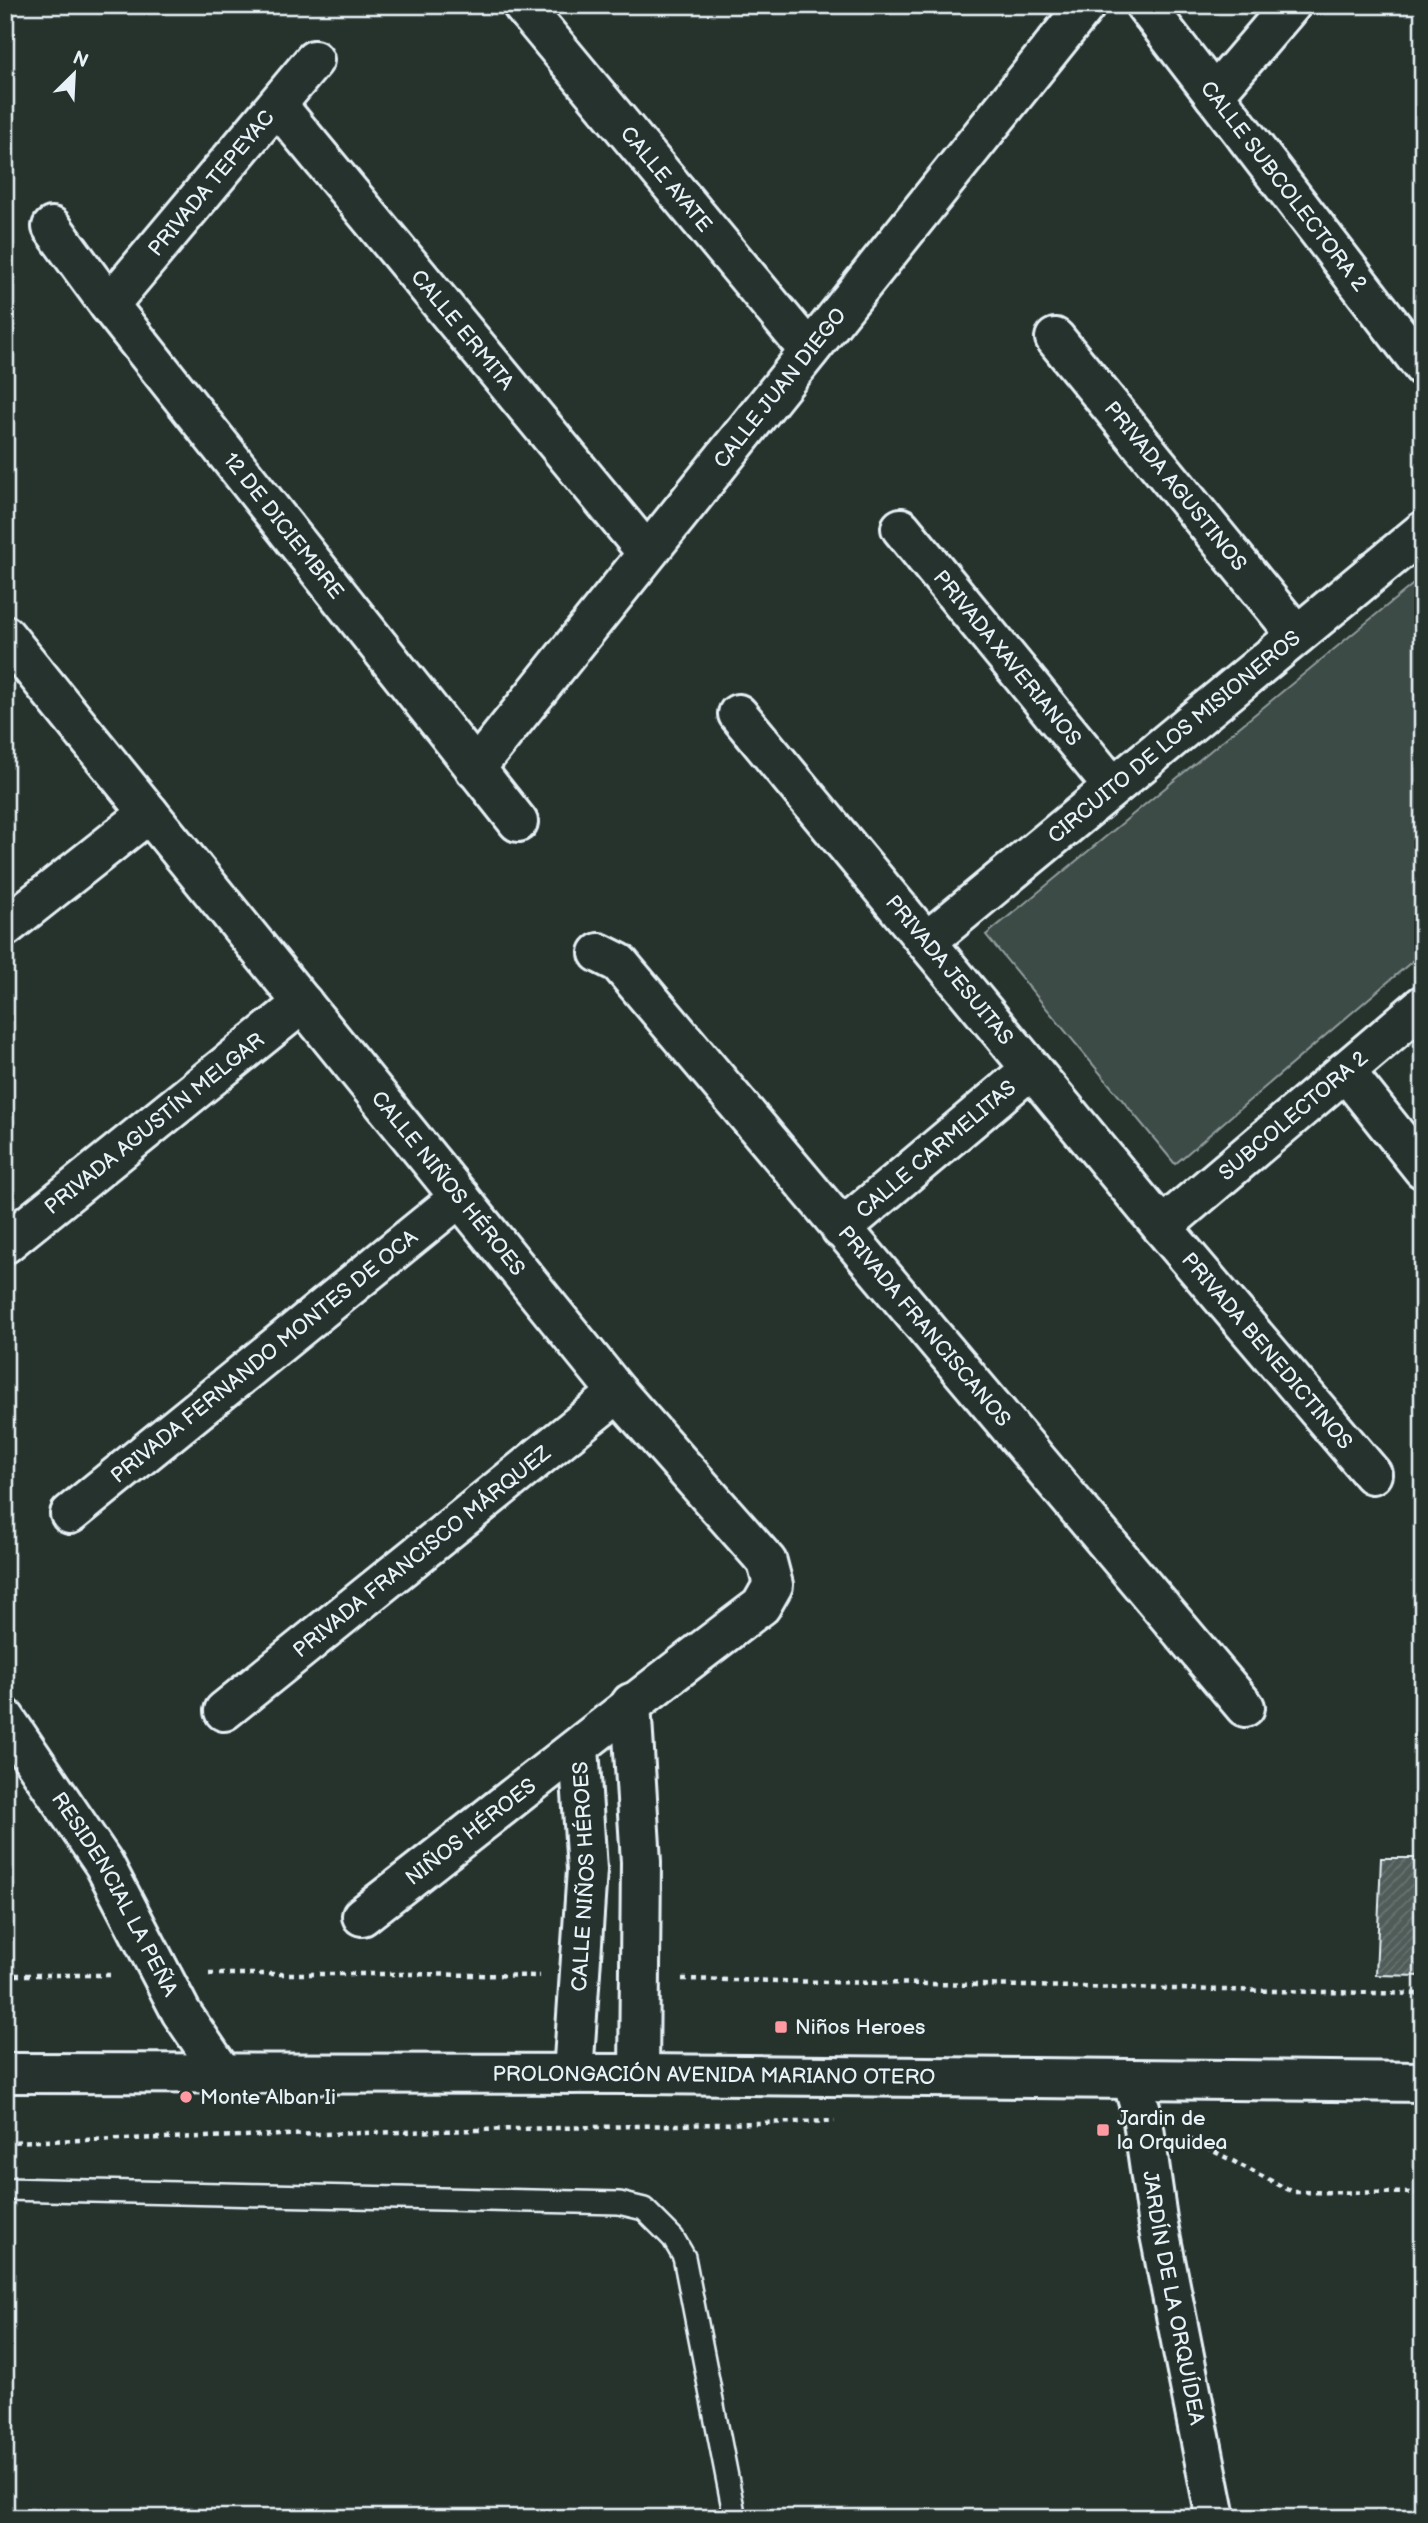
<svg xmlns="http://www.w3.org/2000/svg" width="1428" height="2523" viewBox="0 0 1428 2523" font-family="'Balsamiq Sans',sans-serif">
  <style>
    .green { fill: #3e4b47; stroke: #939ea0; stroke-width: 2 }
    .building { fill: url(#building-hatch); stroke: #e8f1f8; stroke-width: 2 }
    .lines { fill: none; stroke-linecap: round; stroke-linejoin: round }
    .lane-casing { stroke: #e8f1f8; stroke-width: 26 }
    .street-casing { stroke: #e8f1f8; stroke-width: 44 }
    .secondary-casing { stroke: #e8f1f8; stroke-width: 44 }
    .path { stroke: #e8f1f8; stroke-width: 4.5; stroke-dasharray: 5 5; stroke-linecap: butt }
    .lane { stroke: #26332d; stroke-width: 21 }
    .street { stroke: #26332d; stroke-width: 38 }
    .secondary { stroke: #26332d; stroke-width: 38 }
    .poi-dot { fill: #ff9aa2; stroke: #26332d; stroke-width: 2.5 }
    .labels { text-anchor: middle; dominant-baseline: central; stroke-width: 5; stroke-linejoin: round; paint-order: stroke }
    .street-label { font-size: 21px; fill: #e8f1f8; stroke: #26332d }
    .poi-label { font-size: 21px; fill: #e8f1f8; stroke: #26332d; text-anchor: start }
  </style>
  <defs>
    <pattern id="building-hatch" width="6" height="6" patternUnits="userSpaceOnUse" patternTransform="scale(1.75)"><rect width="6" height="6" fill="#505c59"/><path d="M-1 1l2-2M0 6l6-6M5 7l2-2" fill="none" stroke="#697472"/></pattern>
  </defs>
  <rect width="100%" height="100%" fill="#26332d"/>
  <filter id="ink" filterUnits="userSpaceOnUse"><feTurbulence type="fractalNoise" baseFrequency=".0143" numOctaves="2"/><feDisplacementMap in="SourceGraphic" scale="14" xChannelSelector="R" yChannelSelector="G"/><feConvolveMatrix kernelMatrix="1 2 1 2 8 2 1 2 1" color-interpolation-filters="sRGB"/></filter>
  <g filter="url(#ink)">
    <polygon class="green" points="1423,576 1423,952 1175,1164 986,935"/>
    <polygon class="building" points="1381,1858 1423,1858 1423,1976 1376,1975"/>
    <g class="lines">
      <defs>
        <polyline id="lane" points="5,2189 619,2203 644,2209 673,2238 684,2257 735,2518"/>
        <g id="street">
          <path id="s1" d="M522,5l287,346"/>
          <path id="s2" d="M1145,5l278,362"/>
          <polyline points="1214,95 1291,5"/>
          <path id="s3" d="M278,106l369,447"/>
          <path id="s4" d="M52,227l57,78 409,517"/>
          <path id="s5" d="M109,305l205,-245"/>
          <path id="s6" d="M1055,338l242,297"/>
          <path id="s7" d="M901,528l212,259"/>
          <path id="s8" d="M5,635l613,758 149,169 6,23 -12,21c-135,101 -266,207 -399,310"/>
          <path id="s9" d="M738,714l424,513 210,247"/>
          <path id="s10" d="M475,769l611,-764"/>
          <polyline points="5,927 149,813"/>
          <path id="s11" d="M926,942l497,-411"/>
          <path id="s12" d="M599,953l20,10 626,744"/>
          <polyline points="1345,1071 1423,1169"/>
          <path id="s13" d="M1162,1227l261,-222"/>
          <path id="s14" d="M841,1229l190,-160"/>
          <path id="s15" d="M5,1244l298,-241"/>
          <path id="s16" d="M70,1514l390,-317"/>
          <polyline points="631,1703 641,1862 639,2074"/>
          <path id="s17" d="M224,1711l394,-318"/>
          <path id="s18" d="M5,1718l99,146 77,148 42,62"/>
          <path id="s19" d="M573,2074l14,-204 -8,-123"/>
          <path id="s20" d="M1132,2080l10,34 15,105 59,299"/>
        </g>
        <g id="secondary">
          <path id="s21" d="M5,2073l634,1 784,8"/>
        </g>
      </defs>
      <use href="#lane" class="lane-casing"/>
      <use href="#street" class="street-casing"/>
      <use href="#secondary" class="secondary-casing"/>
      <g class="path">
        <polyline points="209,1974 410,1974 540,1976"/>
        <polyline points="5,1975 113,1975"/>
        <polyline points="682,1979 1423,1994"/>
        <polyline points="1188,2138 1293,2192 1423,2193"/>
        <polyline points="5,2142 835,2121"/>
      </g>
      <use href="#lane" class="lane"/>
      <use href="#street" class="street"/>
      <use href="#secondary" class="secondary"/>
    </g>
  </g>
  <g class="poi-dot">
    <rect x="774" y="2020" width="14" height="14" rx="3.5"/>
    <circle cx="186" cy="2097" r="7"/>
    <rect x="1096" y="2123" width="14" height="14" rx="3.5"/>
  </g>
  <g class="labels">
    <g class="street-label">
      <text stroke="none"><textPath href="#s1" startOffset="226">CALLE AYATE</textPath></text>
      <text stroke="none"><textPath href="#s5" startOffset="159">PRIVADA TEPEYAC</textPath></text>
      <text stroke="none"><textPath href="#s2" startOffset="228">CALLE SUBCOLECTORA 2</textPath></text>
      <text stroke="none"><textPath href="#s3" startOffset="290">CALLE ERMITA</textPath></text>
      <text stroke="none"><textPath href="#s10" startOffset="488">CALLE JUAN DIEGO</textPath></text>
      <text stroke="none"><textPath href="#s6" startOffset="191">PRIVADA AGUSTINOS</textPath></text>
      <text stroke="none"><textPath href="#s4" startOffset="378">12 DE DICIEMBRE</textPath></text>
      <text stroke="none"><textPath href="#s7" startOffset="168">PRIVADA XAVERIANOS</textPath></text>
      <text stroke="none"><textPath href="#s11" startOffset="322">CIRCUITO DE LOS MISIONEROS</textPath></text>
      <text stroke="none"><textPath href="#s9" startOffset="332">PRIVADA JESUITAS</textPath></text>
      <text stroke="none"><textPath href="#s13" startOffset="172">SUBCOLECTORA 2</textPath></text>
      <text stroke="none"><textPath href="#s15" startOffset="192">PRIVADA AGUSTÍN MELGAR</textPath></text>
      <text stroke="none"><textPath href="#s14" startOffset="124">CALLE CARMELITAS</textPath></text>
      <text stroke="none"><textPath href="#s8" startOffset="705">CALLE NIÑOS HÉROES</textPath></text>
      <text stroke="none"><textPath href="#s12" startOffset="497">PRIVADA FRANCISCANOS</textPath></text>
      <text stroke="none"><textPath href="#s9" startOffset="828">PRIVADA BENEDICTINOS</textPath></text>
      <text stroke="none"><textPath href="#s16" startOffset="250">PRIVADA FERNANDO MONTES DE OCA</textPath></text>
      <text stroke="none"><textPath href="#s17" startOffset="254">PRIVADA FRANCISCO MÁRQUEZ</textPath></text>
      <text transform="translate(471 1832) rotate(-38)">NIÑOS HÉROES</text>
      <text stroke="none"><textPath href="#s19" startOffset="198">CALLE NIÑOS HÉROES</textPath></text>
      <text stroke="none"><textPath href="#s18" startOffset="208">RESIDENCIAL LA PEÑA</textPath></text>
      <text stroke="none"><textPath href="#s21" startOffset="709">PROLONGACIÓN AVENIDA MARIANO OTERO</textPath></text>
      <text stroke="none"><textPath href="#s20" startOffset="222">JARDÍN DE LA ORQUÍDEA</textPath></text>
    </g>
    <g class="poi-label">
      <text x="795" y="2027">Niños Heroes</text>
      <text x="200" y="2097">Monte Alban Ii</text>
      <text x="1117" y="2118">Jardin de<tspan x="1117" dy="24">la Orquidea</tspan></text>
    </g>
  </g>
  <rect width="1428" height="2523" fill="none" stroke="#26332d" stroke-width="28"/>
  <rect x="14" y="14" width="1400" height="2495" fill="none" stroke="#e8f1f8" stroke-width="2.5" filter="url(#ink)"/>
  <g transform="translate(74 74) rotate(24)" stroke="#26332d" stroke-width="5" paint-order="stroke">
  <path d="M0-5L12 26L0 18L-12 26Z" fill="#e8f1f8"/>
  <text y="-10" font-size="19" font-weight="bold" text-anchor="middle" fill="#e8f1f8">N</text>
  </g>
</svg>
